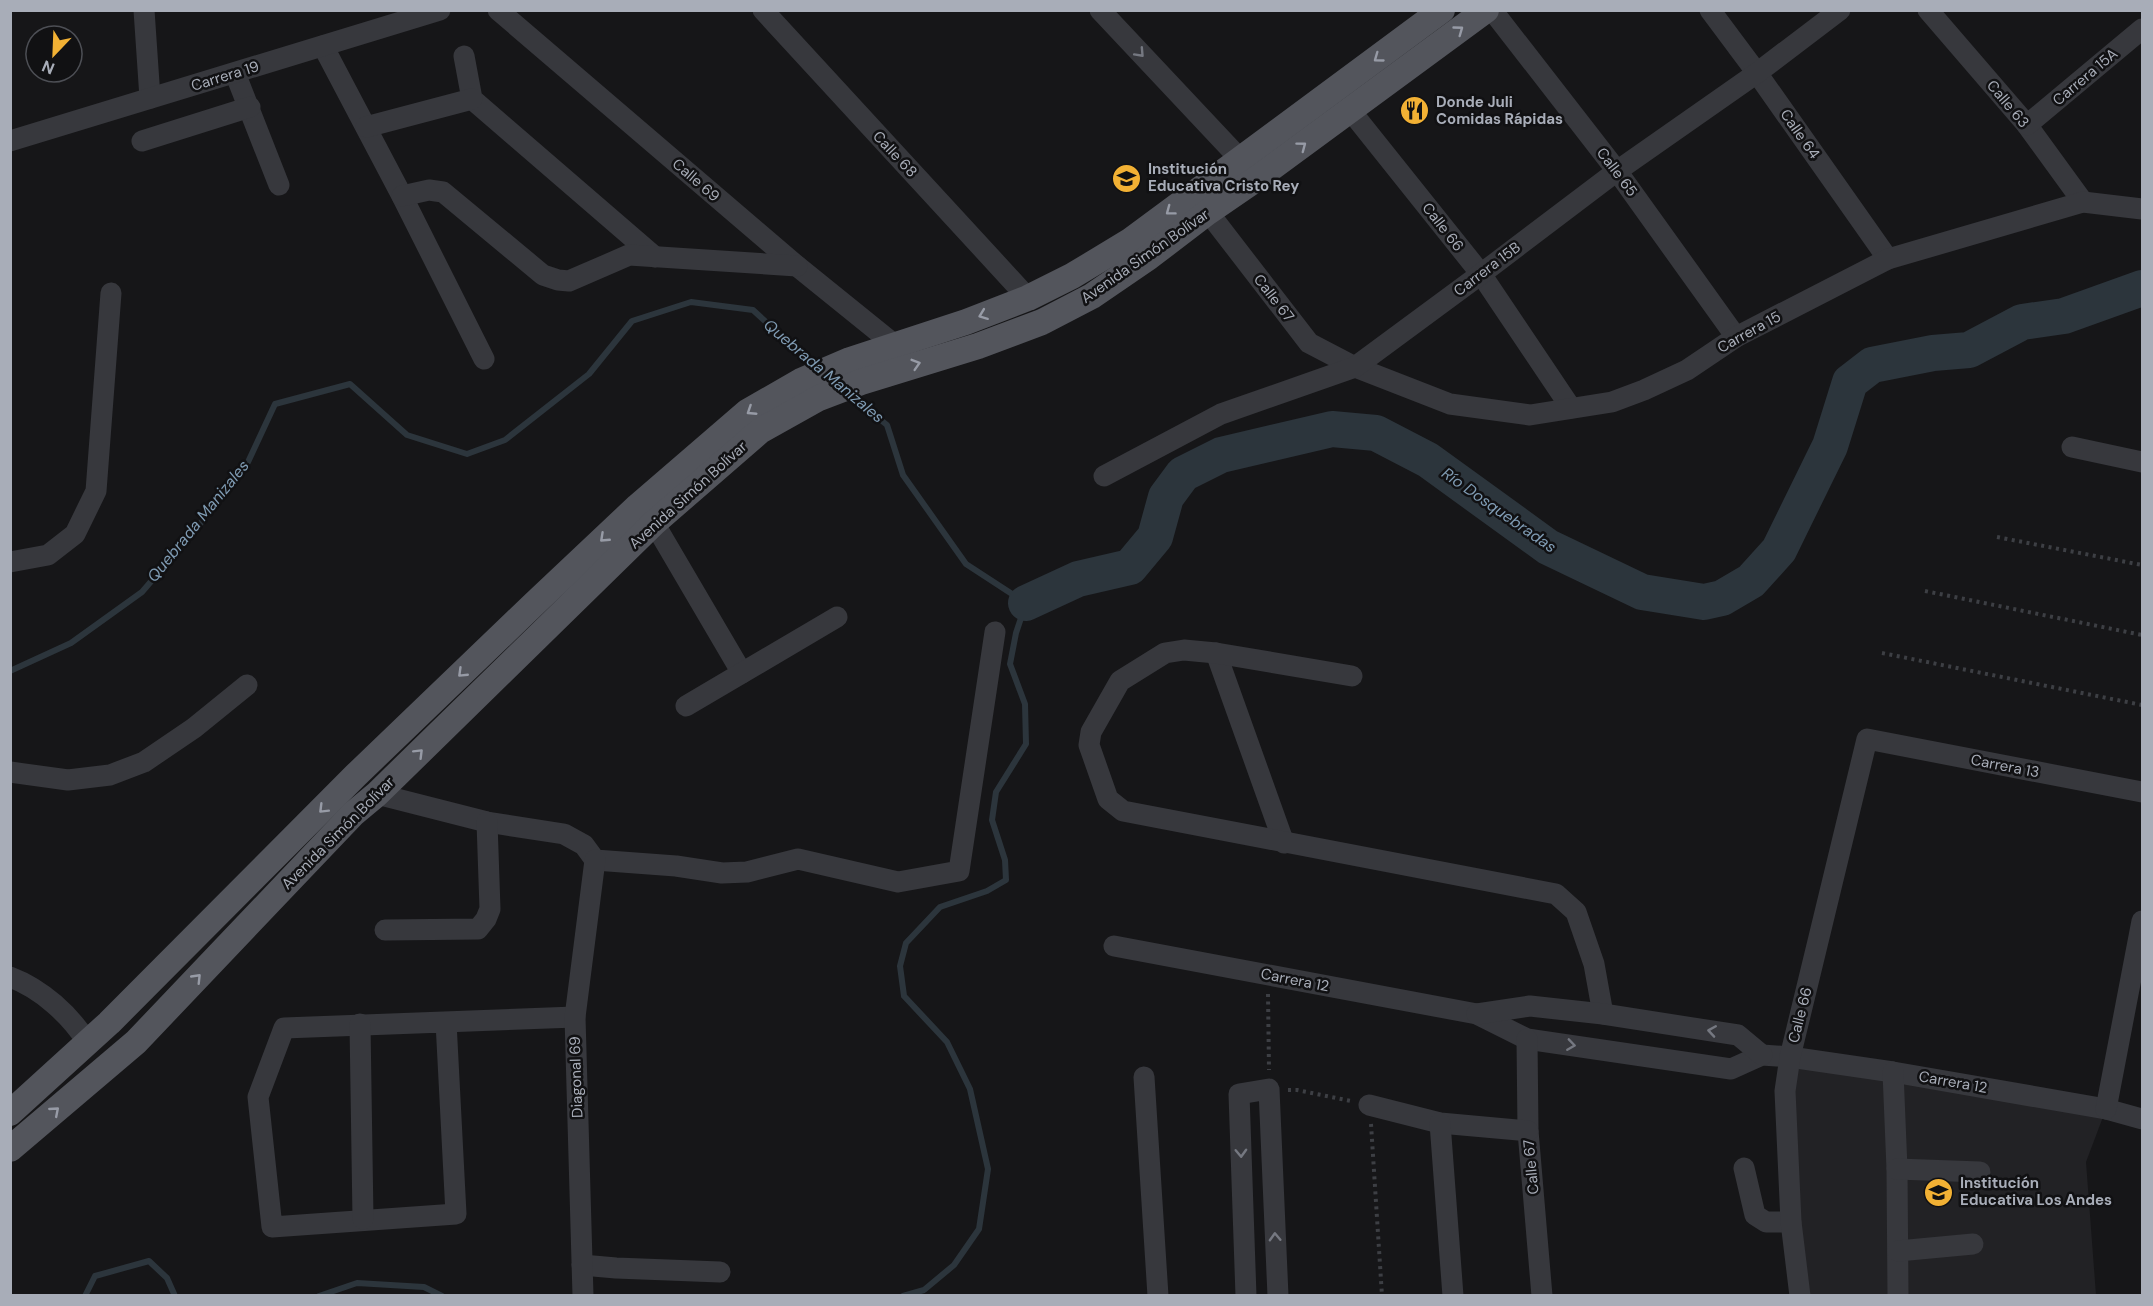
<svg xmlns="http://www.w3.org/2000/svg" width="2153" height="1306" viewBox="0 0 2153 1306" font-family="'DM Sans',sans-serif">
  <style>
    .built { fill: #222225 }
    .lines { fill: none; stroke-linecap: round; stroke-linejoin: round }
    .stream { stroke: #2c353c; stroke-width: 6 }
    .river { stroke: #2c353c; stroke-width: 36 }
    .path { stroke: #3d3f44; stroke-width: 4; stroke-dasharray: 3 4.5; stroke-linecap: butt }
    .minor { stroke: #37383d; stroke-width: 21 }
    .major { stroke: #53555c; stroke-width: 26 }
    .oneway { stroke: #979ba6 }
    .oneway2 { stroke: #757881 }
    .labels { text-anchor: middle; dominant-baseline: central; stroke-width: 5; stroke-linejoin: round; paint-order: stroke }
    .street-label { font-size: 15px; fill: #a8adb8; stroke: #111113 }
    .poi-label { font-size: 15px; font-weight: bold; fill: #a8adb8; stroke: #111113; text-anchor: start }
    .water-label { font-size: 16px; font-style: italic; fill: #7f9bb3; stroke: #111113 }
  </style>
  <rect width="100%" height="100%" fill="#161618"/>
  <polygon class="built" points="1790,1057 2106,1109 2086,1162 2096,1295 1800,1295"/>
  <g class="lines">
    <g class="stream">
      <polyline points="850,395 887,425 903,475 966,564 1026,603 1016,633 1010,664 1025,704 1026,744 996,792 992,820 1005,860 1006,880 987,891 940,907 906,943 900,966 904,996 947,1042 970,1089 988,1169 979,1229 954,1265 924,1290 903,1296"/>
      <polyline points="10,671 71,643 142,592 196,529 248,462 275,404 350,384 407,435 467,454 505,440 589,374 632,321 691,302 753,310 816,368"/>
      <polyline points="85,1296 95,1276 149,1261 167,1278 175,1296"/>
      <polyline points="319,1296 357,1283 424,1287 442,1296"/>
    </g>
    <polyline class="river" points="1026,603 1078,579 1130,567 1155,537 1166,497 1183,474 1221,455 1332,429 1376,433 1428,460 1548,547 1642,592 1704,602 1722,598 1751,581 1779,550 1830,446 1850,382 1872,365 1933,353 1969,350 2022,322 2064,316 2142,288"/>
    <g class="path">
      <polyline points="1997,537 2142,565"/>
      <polyline points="1925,591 2142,635"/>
      <polyline points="1882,653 2142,705"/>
      <polyline points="1268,994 1269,1070"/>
      <polyline points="1288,1090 1297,1090 1351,1101"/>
      <polyline points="1371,1124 1382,1296"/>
    </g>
    <g class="minor">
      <polyline points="144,10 150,98"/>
      <polyline points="498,10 797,266 896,346"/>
      <polyline points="763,10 1028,298"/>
      <polyline points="1100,10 1241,160"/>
      <polyline points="1492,10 1617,171 1736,337"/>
      <polyline points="1710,10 1757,73 1888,259"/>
      <polyline points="1928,10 2027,125 2083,202"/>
      <polyline points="323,46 402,196 484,359"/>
      <polyline points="464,56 472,99 655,257"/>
      <polyline points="235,73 279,185"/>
      <polyline points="1350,110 1481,274 1571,408"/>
      <polyline points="2027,125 2142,29"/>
      <polyline points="366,127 472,99"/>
      <polyline points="10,141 440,10"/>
      <polyline points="142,141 250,107"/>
      <polyline points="402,196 429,190 443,192 543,275 558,280 569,281 629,255 797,266"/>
      <polyline points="1208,212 1309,343 1355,367 1450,404 1530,415 1612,402 1644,390 1687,370 1736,337 1888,259 2083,202 2142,209"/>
      <polyline points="2072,447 2142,462"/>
      <polyline points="1104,476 1221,414 1355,367 1481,274 1617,171 1757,73 1840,10"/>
      <polyline points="654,523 742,673"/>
      <polyline points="10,562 48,555 75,534 96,491 111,293"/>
      <polyline points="1216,653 1284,843"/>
      <polyline points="1352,676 1216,653 1184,650 1165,653 1120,681 1091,732 1089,745 1108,799 1123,811 1556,894 1576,912 1594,964 1603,1014"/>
      <polyline points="686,706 837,617"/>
      <polyline points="10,772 68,780 110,775 144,762 194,728 247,685"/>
      <polyline points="377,794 487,822 564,834 584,845 595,860 676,866 722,873 747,872 798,859 898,882 959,871 995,632"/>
      <polyline points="385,930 478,929 486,919 490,909 487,822"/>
      <polyline points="1114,946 1477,1014 1527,1039 1731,1069 1762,1055 1790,1057 1893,1072 2106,1109 2142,1119"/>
      <path d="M10,977c32,12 60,38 78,66"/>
      <polyline points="1477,1014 1530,1006 1603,1014 1738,1035 1762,1055"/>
      <polyline points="446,1022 456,1214 272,1227 258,1097 284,1028 575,1017"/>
      <polyline points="360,1024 363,1219"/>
      <polyline points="1527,1039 1528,1131 1542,1296"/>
      <polyline points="1893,1072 1897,1169 1898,1296"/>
      <polyline points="1144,1077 1158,1296"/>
      <polyline points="1369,1105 1440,1123 1528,1131"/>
      <polyline points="2106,1109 2142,921"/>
      <polyline points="1440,1123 1453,1296"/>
      <polyline points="1744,1168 1755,1215 1766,1222 1791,1222"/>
      <polyline points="1897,1169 1980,1172"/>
      <polyline points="1898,1251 1973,1244"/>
      <polyline points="582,1265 616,1268 720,1272"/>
      <polyline points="583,1296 575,1017 595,860"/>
      <polyline points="1246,1296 1239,1094 1269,1089 1278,1296"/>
      <polyline points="1800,1296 1791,1222 1785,1091 1790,1057 1867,739 2142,792"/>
    </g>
    <g class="major">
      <polyline points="10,1113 109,1023 356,775 535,603 638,506 747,412 801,381 850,360 966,322 1028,298 1072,276 1130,241 1442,10"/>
      <polyline points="10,1149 136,1042 353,814 377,794 654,523 760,431 819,398 861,382 978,346 1042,322 1092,296 1149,257 1208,212 1259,177 1486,10"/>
    </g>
  </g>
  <defs><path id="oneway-chevron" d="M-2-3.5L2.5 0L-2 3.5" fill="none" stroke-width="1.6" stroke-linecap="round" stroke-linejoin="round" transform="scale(1.5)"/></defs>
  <g class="oneway">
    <use href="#oneway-chevron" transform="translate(1459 30) rotate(-36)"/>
    <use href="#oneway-chevron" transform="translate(1378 58) rotate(144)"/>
    <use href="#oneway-chevron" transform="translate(1302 146) rotate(-37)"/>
    <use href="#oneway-chevron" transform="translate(1170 211) rotate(143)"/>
    <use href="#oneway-chevron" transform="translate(983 315) rotate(159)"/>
    <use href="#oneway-chevron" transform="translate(916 364) rotate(-17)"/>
    <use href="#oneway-chevron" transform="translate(751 411) rotate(147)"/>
    <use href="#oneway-chevron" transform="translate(604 538) rotate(137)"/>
    <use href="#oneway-chevron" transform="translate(462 673) rotate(136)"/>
    <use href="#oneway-chevron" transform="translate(419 753) rotate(-45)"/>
    <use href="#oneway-chevron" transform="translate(323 809) rotate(135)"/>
    <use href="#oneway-chevron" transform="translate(197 978) rotate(-46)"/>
    <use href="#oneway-chevron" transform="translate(55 1111) rotate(-41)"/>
  </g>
  <g class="oneway2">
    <use href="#oneway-chevron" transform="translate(1140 53) rotate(47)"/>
    <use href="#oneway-chevron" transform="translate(1712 1031) rotate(-171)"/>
    <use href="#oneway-chevron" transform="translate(1571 1045) rotate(8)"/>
    <use href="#oneway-chevron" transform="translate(1241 1153) rotate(88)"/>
    <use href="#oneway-chevron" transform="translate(1275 1237) rotate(-92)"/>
  </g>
  <defs>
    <symbol id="restaurant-disc" viewBox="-11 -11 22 22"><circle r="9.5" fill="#f2b134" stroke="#111113"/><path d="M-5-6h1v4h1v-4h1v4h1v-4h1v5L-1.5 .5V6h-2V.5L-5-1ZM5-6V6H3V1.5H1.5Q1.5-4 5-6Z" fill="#111"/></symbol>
    <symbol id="school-disc" viewBox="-11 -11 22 22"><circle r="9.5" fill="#f2b134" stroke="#111113"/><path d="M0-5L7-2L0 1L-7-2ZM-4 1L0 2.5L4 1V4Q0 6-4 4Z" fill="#111"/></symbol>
  </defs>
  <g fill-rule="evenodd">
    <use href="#restaurant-disc" x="1398" y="94" width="33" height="33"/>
    <use href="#school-disc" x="1110" y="162" width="33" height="33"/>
    <use href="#school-disc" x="1922" y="1176" width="33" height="33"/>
  </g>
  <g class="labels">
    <g class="street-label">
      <text transform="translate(225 76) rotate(-17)">Carrera 19</text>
      <text transform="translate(2085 77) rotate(-40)">Carrera 15A</text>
      <text transform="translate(2008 104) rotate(50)">Calle 63</text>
      <text transform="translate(1800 134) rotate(55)">Calle 64</text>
      <text transform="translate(895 154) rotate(47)">Calle 68</text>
      <text transform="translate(1617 172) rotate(53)">Calle 65</text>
      <text transform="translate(696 180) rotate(41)">Calle 69</text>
      <text transform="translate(1443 227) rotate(52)">Calle 66</text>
      <text transform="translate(1145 256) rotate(-35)">Avenida Simón Bolívar</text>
      <text transform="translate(1487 269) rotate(-37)">Carrera 15B</text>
      <text transform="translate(1274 298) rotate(52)">Calle 67</text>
      <text transform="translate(1749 332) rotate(-29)">Carrera 15</text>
      <text transform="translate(688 495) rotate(-42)">Avenida Simón Bolívar</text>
      <text transform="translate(2005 766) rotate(11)">Carrera 13</text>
      <text transform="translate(338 833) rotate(-45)">Avenida Simón Bolívar</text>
      <text transform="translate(1295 980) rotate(11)">Carrera 12</text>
      <text transform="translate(1800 1015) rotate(-76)">Calle 66</text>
      <text transform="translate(576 1077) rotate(-92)">Diagonal 69</text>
      <text transform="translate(1953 1082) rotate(10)">Carrera 12</text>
      <text transform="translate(1531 1167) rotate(-95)">Calle 67</text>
    </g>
    <g class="poi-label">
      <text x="1436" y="102">Donde Juli<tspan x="1436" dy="17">Comidas Rápidas</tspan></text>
      <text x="1148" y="169">Institución<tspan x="1148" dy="17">Educativa Cristo Rey</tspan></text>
      <text x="1960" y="1183">Institución<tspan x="1960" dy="17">Educativa Los Andes</tspan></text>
    </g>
    <g class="water-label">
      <text transform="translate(824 371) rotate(40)">Quebrada Manizales</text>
      <text transform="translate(1499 510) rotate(35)">Río Dosquebradas</text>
      <text transform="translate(198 521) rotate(-51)">Quebrada Manizales</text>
    </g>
  </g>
  <rect width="2153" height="1306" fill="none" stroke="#a8adb8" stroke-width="24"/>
  <g transform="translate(54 54) rotate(203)"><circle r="28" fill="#111113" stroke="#4d4f55" stroke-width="1.5"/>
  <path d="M0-4.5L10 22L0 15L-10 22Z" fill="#f2b134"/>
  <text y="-9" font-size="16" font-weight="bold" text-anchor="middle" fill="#a8adb8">N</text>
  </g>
</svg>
